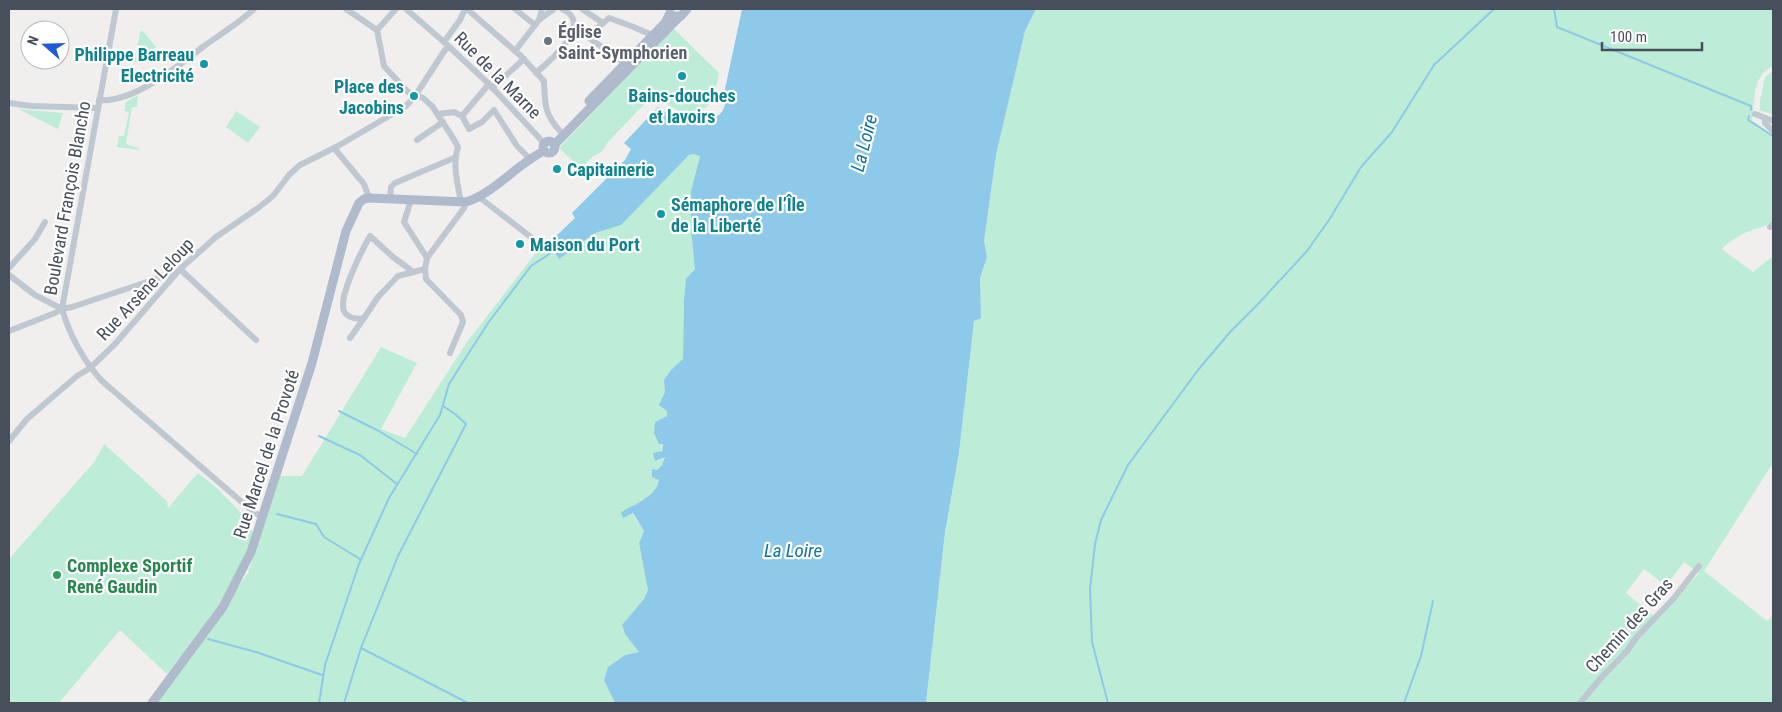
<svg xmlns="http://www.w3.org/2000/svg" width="1782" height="712" viewBox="0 0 1782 712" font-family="'Roboto Condensed',sans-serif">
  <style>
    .green { fill: #beedd7; fill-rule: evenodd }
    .water { fill: #8dc9e8 }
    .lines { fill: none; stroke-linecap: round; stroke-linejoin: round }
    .stream { stroke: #8dc9e8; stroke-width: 2 }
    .minor { stroke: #bfc7d0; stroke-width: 6 }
    .major { stroke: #afbacc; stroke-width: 9 }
    .worship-dot { fill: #6b7280; stroke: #fff; stroke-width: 2 }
    .culture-dot { fill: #0f9aa8; stroke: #fff; stroke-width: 2 }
    .leisure-dot { fill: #2e9e5b; stroke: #fff; stroke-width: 2 }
    .labels { text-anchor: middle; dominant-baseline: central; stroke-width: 4.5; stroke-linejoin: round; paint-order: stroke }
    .worship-label { font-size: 18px; font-weight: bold; fill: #5b616d; stroke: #fff; text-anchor: start }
    .culture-label { font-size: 18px; font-weight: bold; fill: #0d838f; stroke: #fff; text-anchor: start }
    .street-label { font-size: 18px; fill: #474f5b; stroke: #fff }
    .leisure-label { font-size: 18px; font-weight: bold; fill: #27864d; stroke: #fff; text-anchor: start }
    .water-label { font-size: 19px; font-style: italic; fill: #1272a3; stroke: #fff }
  </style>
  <rect width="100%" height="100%" fill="#f1efee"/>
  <g class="green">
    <path d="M1036,9h737v57c-22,11 -17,33 -21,54l21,15v85c-6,7 -12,7 -21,10 -12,5 -21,10 -30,19l31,23 20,-16v207l-69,108 63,50 6,-6v88h-847l19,-171 14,-79 15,-132 7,-4 -1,-39 7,-21 -3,-16 12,-86 29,-124zM1684,562l15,11 -41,46 -32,-26 18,-24 22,17z"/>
    <path d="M673,28l46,45c-2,8 -3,19 -7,27 -17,26 -41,8 -58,-6l-47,49c-3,10 -9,10 -16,15 -3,3 -7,7 -10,10l-22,-20z"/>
    <polygon points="142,30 156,47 134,63 140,33"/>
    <polygon points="1773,71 1773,115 1760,110 1760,101 1765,77"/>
    <polygon points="138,95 137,107 132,107 126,144 139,148 139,150 117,147 119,136 124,136 129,112 124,111 126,102"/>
    <polygon points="18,109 63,113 58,129"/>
    <polygon points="236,111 260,127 248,143 226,127"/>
    <path d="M694,154l6,1 -9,36v40l4,38 -9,11 -2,19 -1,61 -12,10 -4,46 -12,6c7,18 11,22 1,39l9,-4 -3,8 -5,5 -5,-1 7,10c-3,18 -23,25 -37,33l10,1 12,18 -5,12 9,47 -4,9 -22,26 3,9 15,18 -15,3 -17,12 -4,13 11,23h-460l93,-130 32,-97h22l79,-129 36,16 -36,66 24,9 62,-96 77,-100 8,-2 2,11 5,8 36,-26 25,-8 63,-65 6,-5z"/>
    <path d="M104,444l63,57 1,7 30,-35 20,16 30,31 5,14c-7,19 -15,38 -25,56 -17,30 -40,57 -61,84l-47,-44 -61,73h-50v-144l86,-98z"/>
  </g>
  <path class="water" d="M742,9h294l-11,22 -29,124 -12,86 3,16 -7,21 1,40 -7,3 -15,132 -14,79 -19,171h-311l-11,-23 4,-13 17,-12 14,-3 -14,-18 -3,-9 22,-26 4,-9 -9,-47 5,-12 -11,-18 -10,5 -2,-6c14,-8 35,-15 38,-32l-7,-3v-8l5,1 5,-5 3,-8 -10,4 -2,-8 9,-2 1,-7h-4l-5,-11 1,-11 12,-6v-5l-8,-6 6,-13 -1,-12 7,-10 12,-11 1,-60 2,-20 9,-10 -4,-38v-40l9,-35 -6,-2 -5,1 -68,70 -26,8 -36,26 -5,-8 -2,-11 23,-22 -3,-5 53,-53 6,-11 -7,-6 34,-36c5,3 11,9 17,11 19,6 57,6 49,-24z"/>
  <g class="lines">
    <g class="stream">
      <polyline points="1554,9 1557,27 1751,106 1751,110"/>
      <polyline points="1749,116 1748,120 1773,136"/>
      <polyline points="339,411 377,430 417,454"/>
      <polyline points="319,436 360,455 397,484"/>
      <polyline points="277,514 316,524 324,537 360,559"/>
      <polyline points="208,639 256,652 322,675"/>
      <polyline points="361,648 468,703"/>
      <polyline points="319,703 325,665 359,564 389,498 440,415 449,384 488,323 531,266 554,251"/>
      <polyline points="344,703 361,648 398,556 466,424 455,414 443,406"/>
      <polyline points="1108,703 1092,642 1090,589 1095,544 1101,520 1128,465 1198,370 1231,331 1258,304 1307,251 1329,220 1361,167 1392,132 1434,65 1494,9"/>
      <polyline points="1404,703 1421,656 1433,601"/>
    </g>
    <g class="minor">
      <path d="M116,9l-54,300c8,27 21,51 40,72l149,129 12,8"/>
      <path d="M346,9l31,21 7,36 24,26 15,6 9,8 21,32 5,9c-6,19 0,37 3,56"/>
      <polyline points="406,9 444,42 489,84 544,143"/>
      <path d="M467,9l54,47 23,25c1,22 0,33 16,50"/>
      <polyline points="515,9 535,25"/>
      <polyline points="582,9 603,23 609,18 631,26 652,35"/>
      <polyline points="540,19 554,9"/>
      <polyline points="377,30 396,9"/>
      <polyline points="573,32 588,37 624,63"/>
      <polyline points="588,37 603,23"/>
      <polyline points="444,42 460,20 465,9"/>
      <polyline points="515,51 539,20 542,9"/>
      <path d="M536,73c14,-12 59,-50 26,-64"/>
      <polyline points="492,88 524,59"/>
      <path d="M99,100c35,3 79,-34 105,-54 17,-12 35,-23 50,-37"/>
      <polyline points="9,103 31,106 98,108"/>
      <polyline points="438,114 454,112 462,116 469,129 482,122 494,110 517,146 529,158"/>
      <polyline points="1755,114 1773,121"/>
      <polyline points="462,116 489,84"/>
      <polyline points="1765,118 1765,123 1773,131"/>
      <polyline points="417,140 443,122"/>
      <polyline points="334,148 364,184 369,198"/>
      <polyline points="479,197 536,241"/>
      <polyline points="390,198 391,187 395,183 454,158"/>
      <polyline points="411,200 404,222 427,258"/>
      <polyline points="1770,227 1773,224"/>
      <polyline points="9,268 35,239 45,222"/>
      <polyline points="180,269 256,340"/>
      <path d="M412,271l-19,-14 -23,-21c-8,14 -28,54 -27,70 0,11 12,14 21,12l14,-21 20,-21 27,-7"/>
      <polyline points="9,275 35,295 62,309"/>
      <polyline points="9,331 55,313 62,309 72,307 168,275 174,275"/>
      <polyline points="350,338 364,318"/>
      <polyline points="450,353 463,322 461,315 426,279 425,269 427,258 464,208 466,202"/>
      <polyline points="9,441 27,419 77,376 90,368 115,344 180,269 216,237 258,208 273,196 289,175 300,165 338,146 406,106 415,96 445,50 449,47"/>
      <polyline points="1580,703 1600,679 1627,651 1636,638 1674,598 1699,566"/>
    </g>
    <g class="major">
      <polyline points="675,16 681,16 687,9"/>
      <polyline points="589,101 665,23 670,13"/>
      <circle cx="549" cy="147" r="6"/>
      <polyline points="554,145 679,17"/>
      <path d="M152,703l71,-96 28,-55 61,-189 34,-132 13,-28 5,-4 5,-1 97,4c27,-8 51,-38 78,-51"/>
    </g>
  </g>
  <circle class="worship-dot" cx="548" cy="41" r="5"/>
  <g class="culture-dot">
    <circle cx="204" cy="64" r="5"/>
    <circle cx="682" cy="76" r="5"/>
    <circle cx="414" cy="96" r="5"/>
    <circle cx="557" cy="169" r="5"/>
    <circle cx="661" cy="214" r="5"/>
    <circle cx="520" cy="244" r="5"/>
  </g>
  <circle class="leisure-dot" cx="57" cy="575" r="5"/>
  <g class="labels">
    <g class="worship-label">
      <text x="558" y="31">Église<tspan x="558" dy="21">Saint-Symphorien</tspan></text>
    </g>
    <g class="culture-label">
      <text x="194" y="54" text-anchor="end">Philippe Barreau<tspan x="194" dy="21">Electricité</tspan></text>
      <text x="404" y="86" text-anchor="end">Place des<tspan x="404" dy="21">Jacobins</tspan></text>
      <text x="682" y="95" text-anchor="middle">Bains-douches<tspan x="682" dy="21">et lavoirs</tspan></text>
      <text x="567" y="169">Capitainerie</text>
      <text x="671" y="204">Sémaphore de l’Île<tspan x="671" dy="21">de la Liberté</tspan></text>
      <text x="530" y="244">Maison du Port</text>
    </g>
    <g class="street-label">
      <text transform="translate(498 75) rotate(45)">Rue de la Marne</text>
      <text transform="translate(67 198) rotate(-80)">Boulevard François Blancho</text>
      <text transform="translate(145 289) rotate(-47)">Rue Arsène Leloup</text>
      <text transform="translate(266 454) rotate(-72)">Rue Marcel de la Provoté</text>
      <text transform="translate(1629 625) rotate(-48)">Chemin des Gras</text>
    </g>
    <g class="leisure-label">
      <text x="67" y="565">Complexe Sportif<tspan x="67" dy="21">René Gaudin</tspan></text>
    </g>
    <g class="water-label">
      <text transform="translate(864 143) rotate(-76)">La Loire</text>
      <text x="793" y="550">La Loire</text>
    </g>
  </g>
  <rect width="1782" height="712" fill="none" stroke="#474f5b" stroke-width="20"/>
  <g transform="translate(45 45) rotate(290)"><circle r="24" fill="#ffffff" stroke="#b5b9bd"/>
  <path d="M0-4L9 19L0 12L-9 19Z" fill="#2059d9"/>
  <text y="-8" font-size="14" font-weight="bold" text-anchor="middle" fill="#474f5b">N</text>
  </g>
  <path d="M1602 42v8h100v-8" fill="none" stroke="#474f5b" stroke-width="2.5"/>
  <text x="1610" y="42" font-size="15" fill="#474f5b" stroke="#ffffff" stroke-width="4" paint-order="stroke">100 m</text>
</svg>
